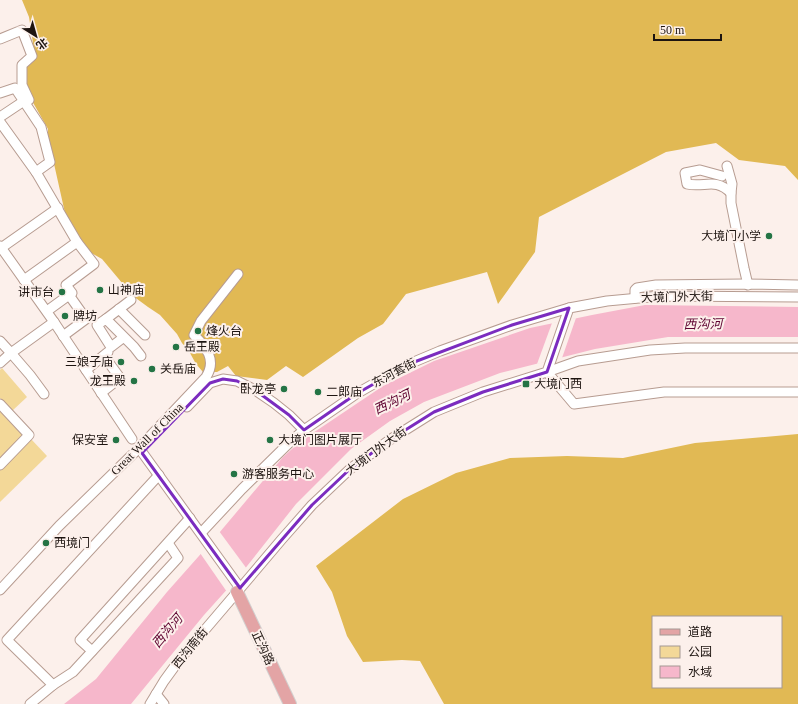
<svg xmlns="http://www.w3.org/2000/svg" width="798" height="704" viewBox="0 0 798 704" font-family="'Times New Roman','Noto Sans SC',serif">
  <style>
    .green { fill: #f3d898 }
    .forest { fill: #e1b954; fill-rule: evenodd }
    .water { fill: #f6b7cb }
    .pier { fill: #fcf0eb }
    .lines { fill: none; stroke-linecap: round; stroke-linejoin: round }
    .minor-casing { stroke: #b79c91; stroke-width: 11 }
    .major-casing { stroke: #d2d0cf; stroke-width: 14 }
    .minor { stroke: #fff; stroke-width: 9 }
    .major { stroke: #e3a4a5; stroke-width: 12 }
    .marked { fill: none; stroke: #7b2cbf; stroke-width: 3; stroke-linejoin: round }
    .poi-dot { fill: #247445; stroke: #fcf0eb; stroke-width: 1.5 }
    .labels { text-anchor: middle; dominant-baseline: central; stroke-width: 4; stroke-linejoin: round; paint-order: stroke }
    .poi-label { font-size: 12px; fill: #1d1410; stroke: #fcf0eb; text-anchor: start }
    .street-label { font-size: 12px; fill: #1d1410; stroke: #fcf0eb }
    .water-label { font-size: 13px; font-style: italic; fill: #5e0230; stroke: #fcf0eb }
  </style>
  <rect width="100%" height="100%" fill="#fcf0eb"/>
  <g class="green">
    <polygon points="2,368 27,397 12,411 0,398 0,370"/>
    <polygon points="0,409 21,431 22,437 0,458"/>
    <polygon points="31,439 47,456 0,502 0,470"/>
  </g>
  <g class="forest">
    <polygon points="22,0 798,0 798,180 785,166 739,160 716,143 666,152 539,217 535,252 498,304 487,272 406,294 383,324 358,338 303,377 286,366 267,380 236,376 228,366 217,372 203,372 196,364 190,353 182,343 177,334 160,315 148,307 133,296 102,259 86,250 65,213 48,137 48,129 27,92 27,63 35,56 29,17"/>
    <path d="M798,434v270h-354l-24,-43 -18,-1 -39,2 -16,-26 -15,-44 -16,-26 87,-67 53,-26 54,-15 57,-2 56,2 72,-15zM653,617h128v70h-128z"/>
  </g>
  <polygon class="water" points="645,305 798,307 798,337 668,337 595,349 500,373 424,402 390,421 351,449 296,504 240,575 204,615 131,704 64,704 96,679 167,592 214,539 283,457 301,441 383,386 434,361 530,328 592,315"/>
  <g class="pier">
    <polygon points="576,318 562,358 537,364 552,323"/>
    <polygon points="219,531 247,569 227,592 200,553"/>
  </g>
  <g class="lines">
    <defs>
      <g id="minor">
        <polyline points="0,39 22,30 32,56 22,65 22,85 29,100"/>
        <polyline points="0,93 15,88 41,127 50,162 36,172 0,122"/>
        <polyline points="0,117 24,101"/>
        <polyline points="727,166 732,184 731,193 731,203 744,268 748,285"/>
        <polyline points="36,172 77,242 94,264 66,285 72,293 69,295"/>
        <path d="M722,176l-22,-6 -15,3 2,11c18,4 28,-7 44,9"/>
        <polyline points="0,246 54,322 132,439"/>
        <polyline points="1,248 58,208"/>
        <polyline points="24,280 77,242"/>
        <polyline points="635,298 635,290 637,288 656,285 744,284 798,285"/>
        <polyline points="119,309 145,335"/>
        <polyline points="47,311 69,295 86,319 63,336"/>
        <polyline points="106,319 131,300"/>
        <polyline points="124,337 111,347 97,325 106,319 134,347 141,356"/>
        <polyline points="0,341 11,353 54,322"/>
        <polyline points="798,348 685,348 650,350 578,361 547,372 574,404 664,392 798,392"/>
        <polyline points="0,363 11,353 30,375 44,394"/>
        <polyline points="86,370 108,352"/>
        <polyline points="101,393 120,378 104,356"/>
        <polyline points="0,404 29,435 0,465"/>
        <polyline points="187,407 210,383 223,379 237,381 255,390 274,403 289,415 304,430"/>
        <polyline points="139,448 240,588"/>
        <polyline points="201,533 242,489 289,443 304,430 356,394 382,379 409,364 440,351 512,325 569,308"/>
        <path d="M0,590l59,-64 78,-76 69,-73c11,-17 0,-30 -12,-42l7,-14 37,-47"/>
        <polyline points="92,651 80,640 190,518"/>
        <polyline points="53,685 7,640 159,475"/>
        <polyline points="156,694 164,704"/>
        <polyline points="30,704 53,685 73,672 178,558 168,543"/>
        <polyline points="150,704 164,681 180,659 232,598 282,539 312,505 350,469 391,439 434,412 483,392 547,372 569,308 607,301 661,296 798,297"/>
      </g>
      <polyline id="major" points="237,592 290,704"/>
    </defs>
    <use href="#minor" class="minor-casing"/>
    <use href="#major" class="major-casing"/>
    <use href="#minor" class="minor"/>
    <use href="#major" class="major"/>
  </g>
  <path class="marked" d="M569,308l-22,64 -64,20 -49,20 -43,27 -41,30 -38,36 -72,83 -98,-135 68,-70 13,-4 14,2 18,9 34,25 15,15 52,-36 53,-30 103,-39z"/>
  <g class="poi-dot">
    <circle cx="769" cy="236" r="4"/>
    <circle cx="100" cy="290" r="4"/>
    <circle cx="62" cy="292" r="4"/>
    <circle cx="65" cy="316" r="4"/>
    <circle cx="198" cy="331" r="4"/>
    <circle cx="176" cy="347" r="4"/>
    <circle cx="121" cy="362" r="4"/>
    <circle cx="152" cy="369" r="4"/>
    <circle cx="134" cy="381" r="4"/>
    <rect x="522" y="380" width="8" height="8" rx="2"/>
    <circle cx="284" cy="389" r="4"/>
    <circle cx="318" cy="392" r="4"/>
    <circle cx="116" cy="440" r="4"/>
    <circle cx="270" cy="440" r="4"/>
    <circle cx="234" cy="474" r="4"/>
    <circle cx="46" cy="543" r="4"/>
  </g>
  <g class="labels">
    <g class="poi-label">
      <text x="761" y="236" text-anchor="end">大境门小学</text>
      <text x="108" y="290">山神庙</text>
      <text x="54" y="292" text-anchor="end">讲市台</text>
      <text x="73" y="316">牌坊</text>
      <text x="206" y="331">烽火台</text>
      <text x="184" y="347">岳王殿</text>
      <text x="113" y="362" text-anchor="end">三娘子庙</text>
      <text x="160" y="369">关岳庙</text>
      <text x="126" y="381" text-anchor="end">龙王殿</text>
      <text x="534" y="384">大境门西</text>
      <text x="276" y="389" text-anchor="end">卧龙亭</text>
      <text x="326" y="392">二郎庙</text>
      <text x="108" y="440" text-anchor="end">保安室</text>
      <text x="278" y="440">大境门图片展厅</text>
      <text x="242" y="474">游客服务中心</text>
      <text x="54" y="543">西境门</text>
    </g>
    <g class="street-label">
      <text transform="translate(677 297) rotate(-1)">大境门外大街</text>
      <text transform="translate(394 373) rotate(-28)">东河套街</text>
      <text transform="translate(147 439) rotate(-45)">Great Wall of China</text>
      <text transform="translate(376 451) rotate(-36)">大境门外大街</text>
      <text transform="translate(190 648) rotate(-51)">西沟南街</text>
      <text transform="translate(263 648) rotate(65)">正沟路</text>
    </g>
    <g class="water-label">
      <text transform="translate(703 324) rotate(-1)">西沟河</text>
      <text transform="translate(392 402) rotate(-26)">西沟河</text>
      <text transform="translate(167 631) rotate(-50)">西沟河</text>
    </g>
  </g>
  <rect x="652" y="616" width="130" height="72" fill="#fcf0eb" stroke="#a39893"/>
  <rect x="660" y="629" width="20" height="6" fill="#e3a4a5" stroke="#a39893"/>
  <text x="688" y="636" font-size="12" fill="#1d1410">道路</text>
  <rect x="660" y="646" width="20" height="12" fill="#f3d898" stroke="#a39893"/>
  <text x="688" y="656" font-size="12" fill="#1d1410">公园</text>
  <rect x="660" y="666" width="20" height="12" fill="#f6b7cb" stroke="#a39893"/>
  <text x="688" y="676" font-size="12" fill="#1d1410">水域</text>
  <g transform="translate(36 36) rotate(143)" stroke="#fcf0eb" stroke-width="3" paint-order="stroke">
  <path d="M0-3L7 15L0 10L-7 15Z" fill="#1d1410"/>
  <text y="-6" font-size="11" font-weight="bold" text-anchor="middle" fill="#1d1410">北</text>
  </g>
  <path d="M654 34v6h67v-6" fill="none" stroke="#1d1410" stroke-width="2"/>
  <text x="660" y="34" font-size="12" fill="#1d1410" stroke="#fcf0eb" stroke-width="3" paint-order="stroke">50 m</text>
</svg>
